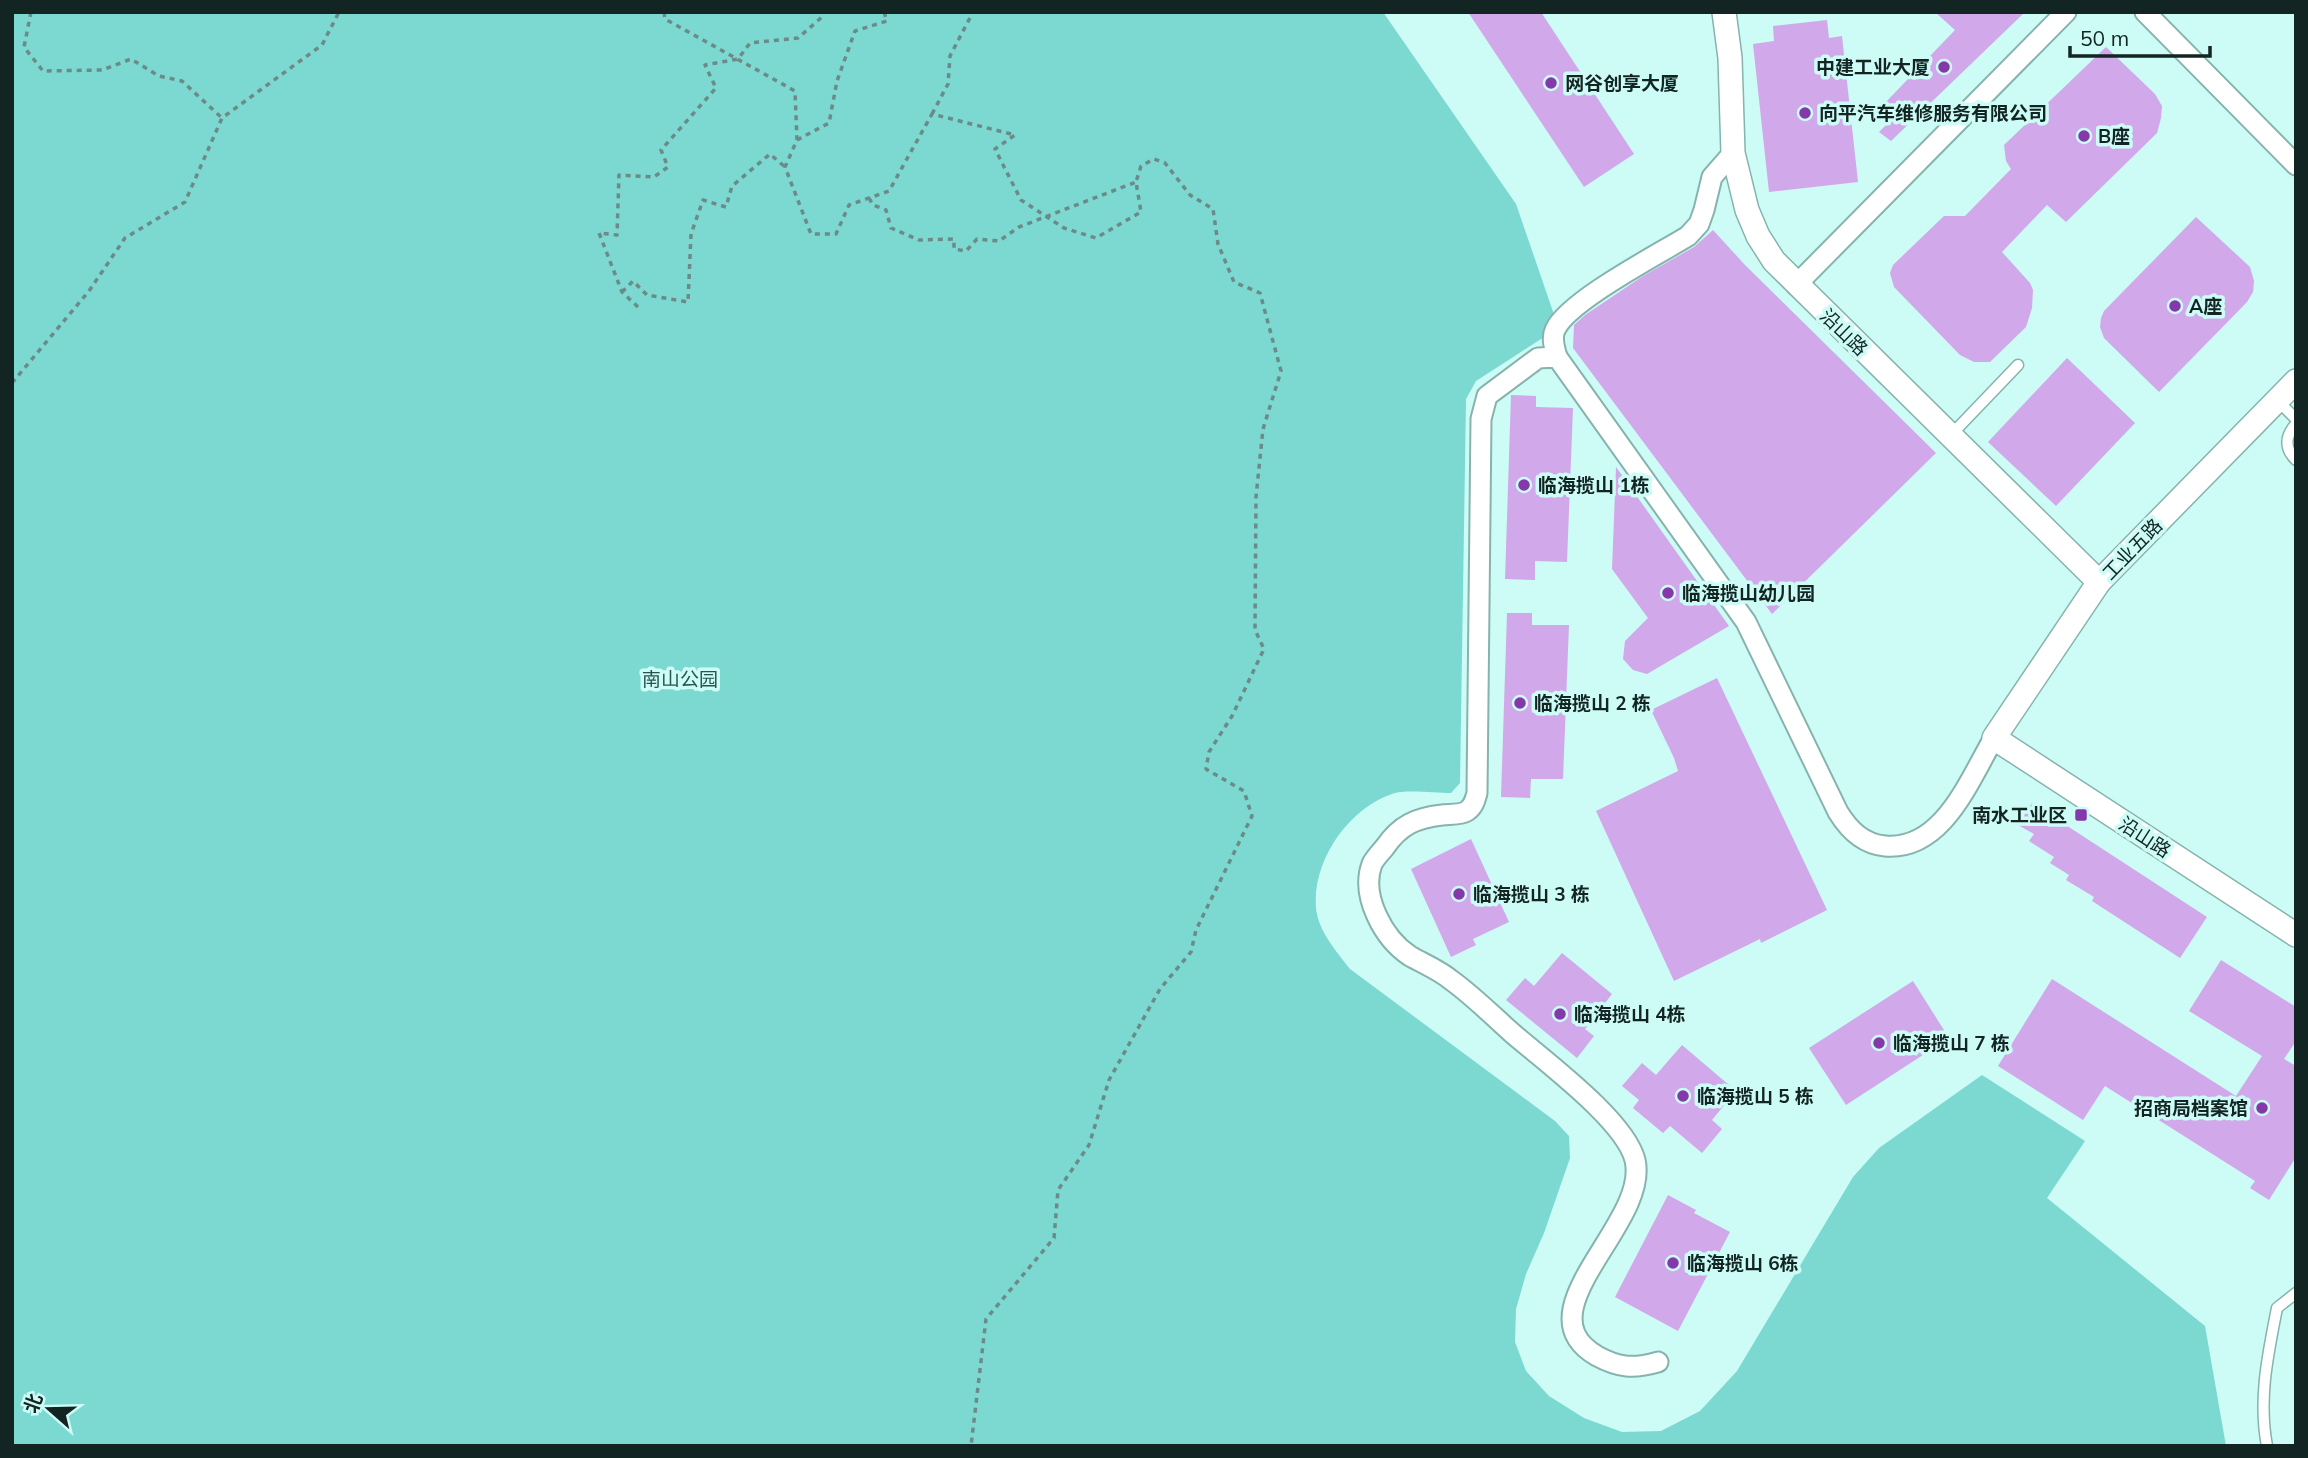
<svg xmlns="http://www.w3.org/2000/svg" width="2308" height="1458" viewBox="0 0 2308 1458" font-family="Mulish,'Noto Sans SC',sans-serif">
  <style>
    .green { fill: #7bd9d1 }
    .building { fill: #d1a8e9 }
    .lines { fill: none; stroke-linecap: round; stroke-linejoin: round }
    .service-casing { stroke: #86b3ae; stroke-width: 13 }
    .minor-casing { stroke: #86b3ae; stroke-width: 23 }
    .tertiary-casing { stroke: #86b3ae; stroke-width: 26 }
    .path { stroke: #6c8b88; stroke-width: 3.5; stroke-dasharray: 5 5; stroke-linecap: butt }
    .service { stroke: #fff; stroke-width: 10 }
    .minor { stroke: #fff; stroke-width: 19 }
    .tertiary { stroke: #fff; stroke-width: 23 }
    .poi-dot { fill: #8438a9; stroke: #cdfbf6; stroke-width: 2.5 }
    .labels { text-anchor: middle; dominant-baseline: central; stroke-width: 7; stroke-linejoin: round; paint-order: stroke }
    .poi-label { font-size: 19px; font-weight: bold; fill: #132523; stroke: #cdfbf6; text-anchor: start }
    .street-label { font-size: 19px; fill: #132523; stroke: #cdfbf6 }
    .park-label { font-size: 19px; fill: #275652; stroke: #cdfbf6 }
  </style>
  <rect width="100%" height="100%" fill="#cdfbf6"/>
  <path class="green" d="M12,12h1371l133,192 44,128 -5,-2 -79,51 -10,18 -6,384 -9,10c-16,0 -46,-4 -59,1 -44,15 -80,67 -76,114 2,23 21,44 34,61l205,152 14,15 1,22 -26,75 -18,41 -10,35 -1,33 11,29 23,25 35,22 38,14 39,-1 39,-20 37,-40 116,-194 26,-29 103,-73 103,66 -38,57 158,128 21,120h-2214z"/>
  <g class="building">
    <polygon points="1468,12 1541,12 1634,154 1584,187"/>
    <polygon points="1935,12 2025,12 1891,141 1879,132 1896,115 1885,103 1955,30"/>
    <polygon points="1827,20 1829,38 1842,36 1858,182 1769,192 1753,44 1774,41 1773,26"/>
    <polygon points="2106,47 2155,94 2162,106 2161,118 2157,133 2066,222 2047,205 2002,252 2030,283 2033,290 2032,308 2026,327 1990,362 1974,362 1960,355 1894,287 1890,273 1893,265 1944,216 1965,216 2011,169 2006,161 2004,145"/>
    <polygon points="2196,217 2250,267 2254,281 2253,292 2247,302 2159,392 2104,338 2100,327 2101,318 2104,311"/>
    <polygon points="1713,230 1745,265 1936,453 1772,614 1573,348 1574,325 1585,315 1643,276 1694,247"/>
    <polygon points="2067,358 2135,423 2056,506 1988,442"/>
    <polygon points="1511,395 1536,396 1536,407 1573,408 1567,562 1535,561 1535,580 1505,579"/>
    <polygon points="1616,467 1729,626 1647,674 1633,670 1623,659 1625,641 1648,618 1612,569"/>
    <polygon points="1507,613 1532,613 1532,625 1569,625 1563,779 1531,779 1530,798 1501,797"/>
    <polygon points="1717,678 1827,910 1761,943 1760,939 1674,981 1596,811 1678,771 1674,758 1651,710"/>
    <polygon points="2032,803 2207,917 2180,958 2092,901 2094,897 2066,880 2069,875 2050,863 2054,857 2029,841 2034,834 2018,825"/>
    <polygon points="1471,839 1509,922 1473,939 1476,945 1451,957 1411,869"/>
    <polygon points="1562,953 1612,994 1585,1029 1594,1036 1577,1058 1506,1000 1525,978 1534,986"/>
    <polygon points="2221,960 2296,1007 2296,1041 2284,1059 2296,1066 2296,1157 2269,1200 2250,1188 2255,1181 2105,1086 2083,1120 1998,1066 2052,979 2236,1096 2262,1056 2189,1011"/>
    <polygon points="1913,981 1949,1038 1846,1105 1809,1048"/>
    <polygon points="1682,1045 1736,1091 1712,1120 1722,1129 1702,1153 1670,1126 1663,1133 1633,1108 1639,1100 1622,1086 1642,1063 1656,1075"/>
    <polygon points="1668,1195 1696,1210 1694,1213 1730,1232 1678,1331 1615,1297"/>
  </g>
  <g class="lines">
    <defs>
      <g id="service">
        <polyline points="2277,400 2296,419"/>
        <path d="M2296,424c-11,12 -12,24 0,36"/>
        <polyline points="1950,436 2018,365"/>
        <path d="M2267,1446c-9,-47 1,-92 10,-138l19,-15"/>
      </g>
      <g id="minor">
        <polyline points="2145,12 2296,165"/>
        <polyline points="1796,285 2066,12"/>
        <path d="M1557,357c-2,-8 -6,-18 -2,-27 13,-29 104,-76 133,-94l11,-12 5,-14 8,-33 21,-24"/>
        <path d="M1658,1362c-24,7 -39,6 -61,-6 -78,-45 53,-132 38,-196 -10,-40 -92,-100 -124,-128 -19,-17 -39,-37 -60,-52 -12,-10 -27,-16 -41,-24 -26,-17 -50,-60 -38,-92 3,-6 9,-12 13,-17 15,-22 31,-29 57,-32 7,-1 19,0 25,-4 7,-5 8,-11 10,-18l4,-374 6,-23 51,-38 19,-1 189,265 92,190c11,18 25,32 47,34 58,5 84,-66 109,-108"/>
      </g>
      <g id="tertiary">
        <polyline points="1724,12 1730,58 1733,153 1747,210 1758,236 1774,261 2099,582"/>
        <polyline points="2296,381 2099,582 1994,738 2296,935"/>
      </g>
    </defs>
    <use href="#service" class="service-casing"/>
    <use href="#minor" class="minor-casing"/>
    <use href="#tertiary" class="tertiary-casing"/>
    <g class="path">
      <polyline points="31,12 24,47 43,71 102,70 131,59 159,76 182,81 222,118"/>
      <polyline points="664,12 665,19 795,91 797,140 785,167 811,234 836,234 849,205 889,191 932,114 1015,135 995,149 1021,200 1064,228 1096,238 1141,212 1136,182 1141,166 1154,159 1165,163 1190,195 1213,209 1218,244 1234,282 1260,293 1281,371 1263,429 1256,497 1255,630 1264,649 1232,716 1209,752 1206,769 1244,791 1252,816 1196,930 1191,952 1160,989 1109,1080 1089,1145 1058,1190 1054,1238 986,1319 971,1446"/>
      <polyline points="932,114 948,84 950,56 973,12"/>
      <polyline points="797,140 829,123 837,81 855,31 887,21 884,12"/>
      <polyline points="869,198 873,205 886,210 891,228 919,240 954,239 954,249 966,251 977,239 999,241 1019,227 1136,182"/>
      <polyline points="622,292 633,281 647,295 688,302 691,234 703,200 726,207 732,186 770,154 785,167"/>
      <polyline points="638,307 622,292 599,233 617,235 619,175 654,177 668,167 661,150 716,88 705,65 738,59 750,43 798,38 822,17 821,12"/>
      <polyline points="12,383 89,291 125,238 185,202 222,118 322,45 339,12"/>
    </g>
    <use href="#service" class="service"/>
    <use href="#minor" class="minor"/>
    <use href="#tertiary" class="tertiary"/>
  </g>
  <g class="poi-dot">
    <circle cx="1944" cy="67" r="7"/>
    <circle cx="1551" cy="83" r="7"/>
    <circle cx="1805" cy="113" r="7"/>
    <circle cx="2084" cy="136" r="7"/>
    <circle cx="2175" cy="306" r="7"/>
    <circle cx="1524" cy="485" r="7"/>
    <circle cx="1668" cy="593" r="7"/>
    <circle cx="1520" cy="703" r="7"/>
    <rect x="2074" y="808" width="14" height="14" rx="3.5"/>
    <circle cx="1459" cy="894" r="7"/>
    <circle cx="1560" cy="1014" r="7"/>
    <circle cx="1879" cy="1043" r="7"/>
    <circle cx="1683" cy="1096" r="7"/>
    <circle cx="2262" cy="1108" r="7"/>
    <circle cx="1673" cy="1263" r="7"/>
  </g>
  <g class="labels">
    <g class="poi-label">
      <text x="1930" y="67" text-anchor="end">中建工业大厦</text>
      <text x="1565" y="83">网谷创享大厦</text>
      <text x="1819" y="113">向平汽车维修服务有限公司</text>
      <text x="2098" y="136">B座</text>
      <text x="2189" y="306">A座</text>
      <text x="1538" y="485">临海揽山 1栋</text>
      <text x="1682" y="593">临海揽山幼儿园</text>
      <text x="1534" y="703">临海揽山 2 栋</text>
      <text x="2067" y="815" text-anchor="end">南水工业区</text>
      <text x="1473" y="894">临海揽山 3 栋</text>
      <text x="1574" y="1014">临海揽山 4栋</text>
      <text x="1893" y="1043">临海揽山 7 栋</text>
      <text x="1697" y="1096">临海揽山 5 栋</text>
      <text x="2248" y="1108" text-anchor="end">招商局档案馆</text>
      <text x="1687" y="1263">临海揽山 6栋</text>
    </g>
    <g class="street-label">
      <text transform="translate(1844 332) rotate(44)">沿山路</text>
      <text transform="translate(2132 549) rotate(-46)">工业五路</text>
      <text transform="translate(2145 837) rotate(33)">沿山路</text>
    </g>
    <g class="park-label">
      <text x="680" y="679">南山公园</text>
    </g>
  </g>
  <rect width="2308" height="1458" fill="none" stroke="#132523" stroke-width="28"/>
  <g transform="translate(49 1409) rotate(290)" stroke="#cdfbf6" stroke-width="5" paint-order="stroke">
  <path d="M0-5L12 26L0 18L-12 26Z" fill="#132523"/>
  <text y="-10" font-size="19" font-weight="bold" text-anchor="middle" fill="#132523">北</text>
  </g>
  <path d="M2070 46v10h140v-10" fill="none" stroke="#132523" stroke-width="3.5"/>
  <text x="2080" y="46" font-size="21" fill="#132523" stroke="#cdfbf6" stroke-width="5" paint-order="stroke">50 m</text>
</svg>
